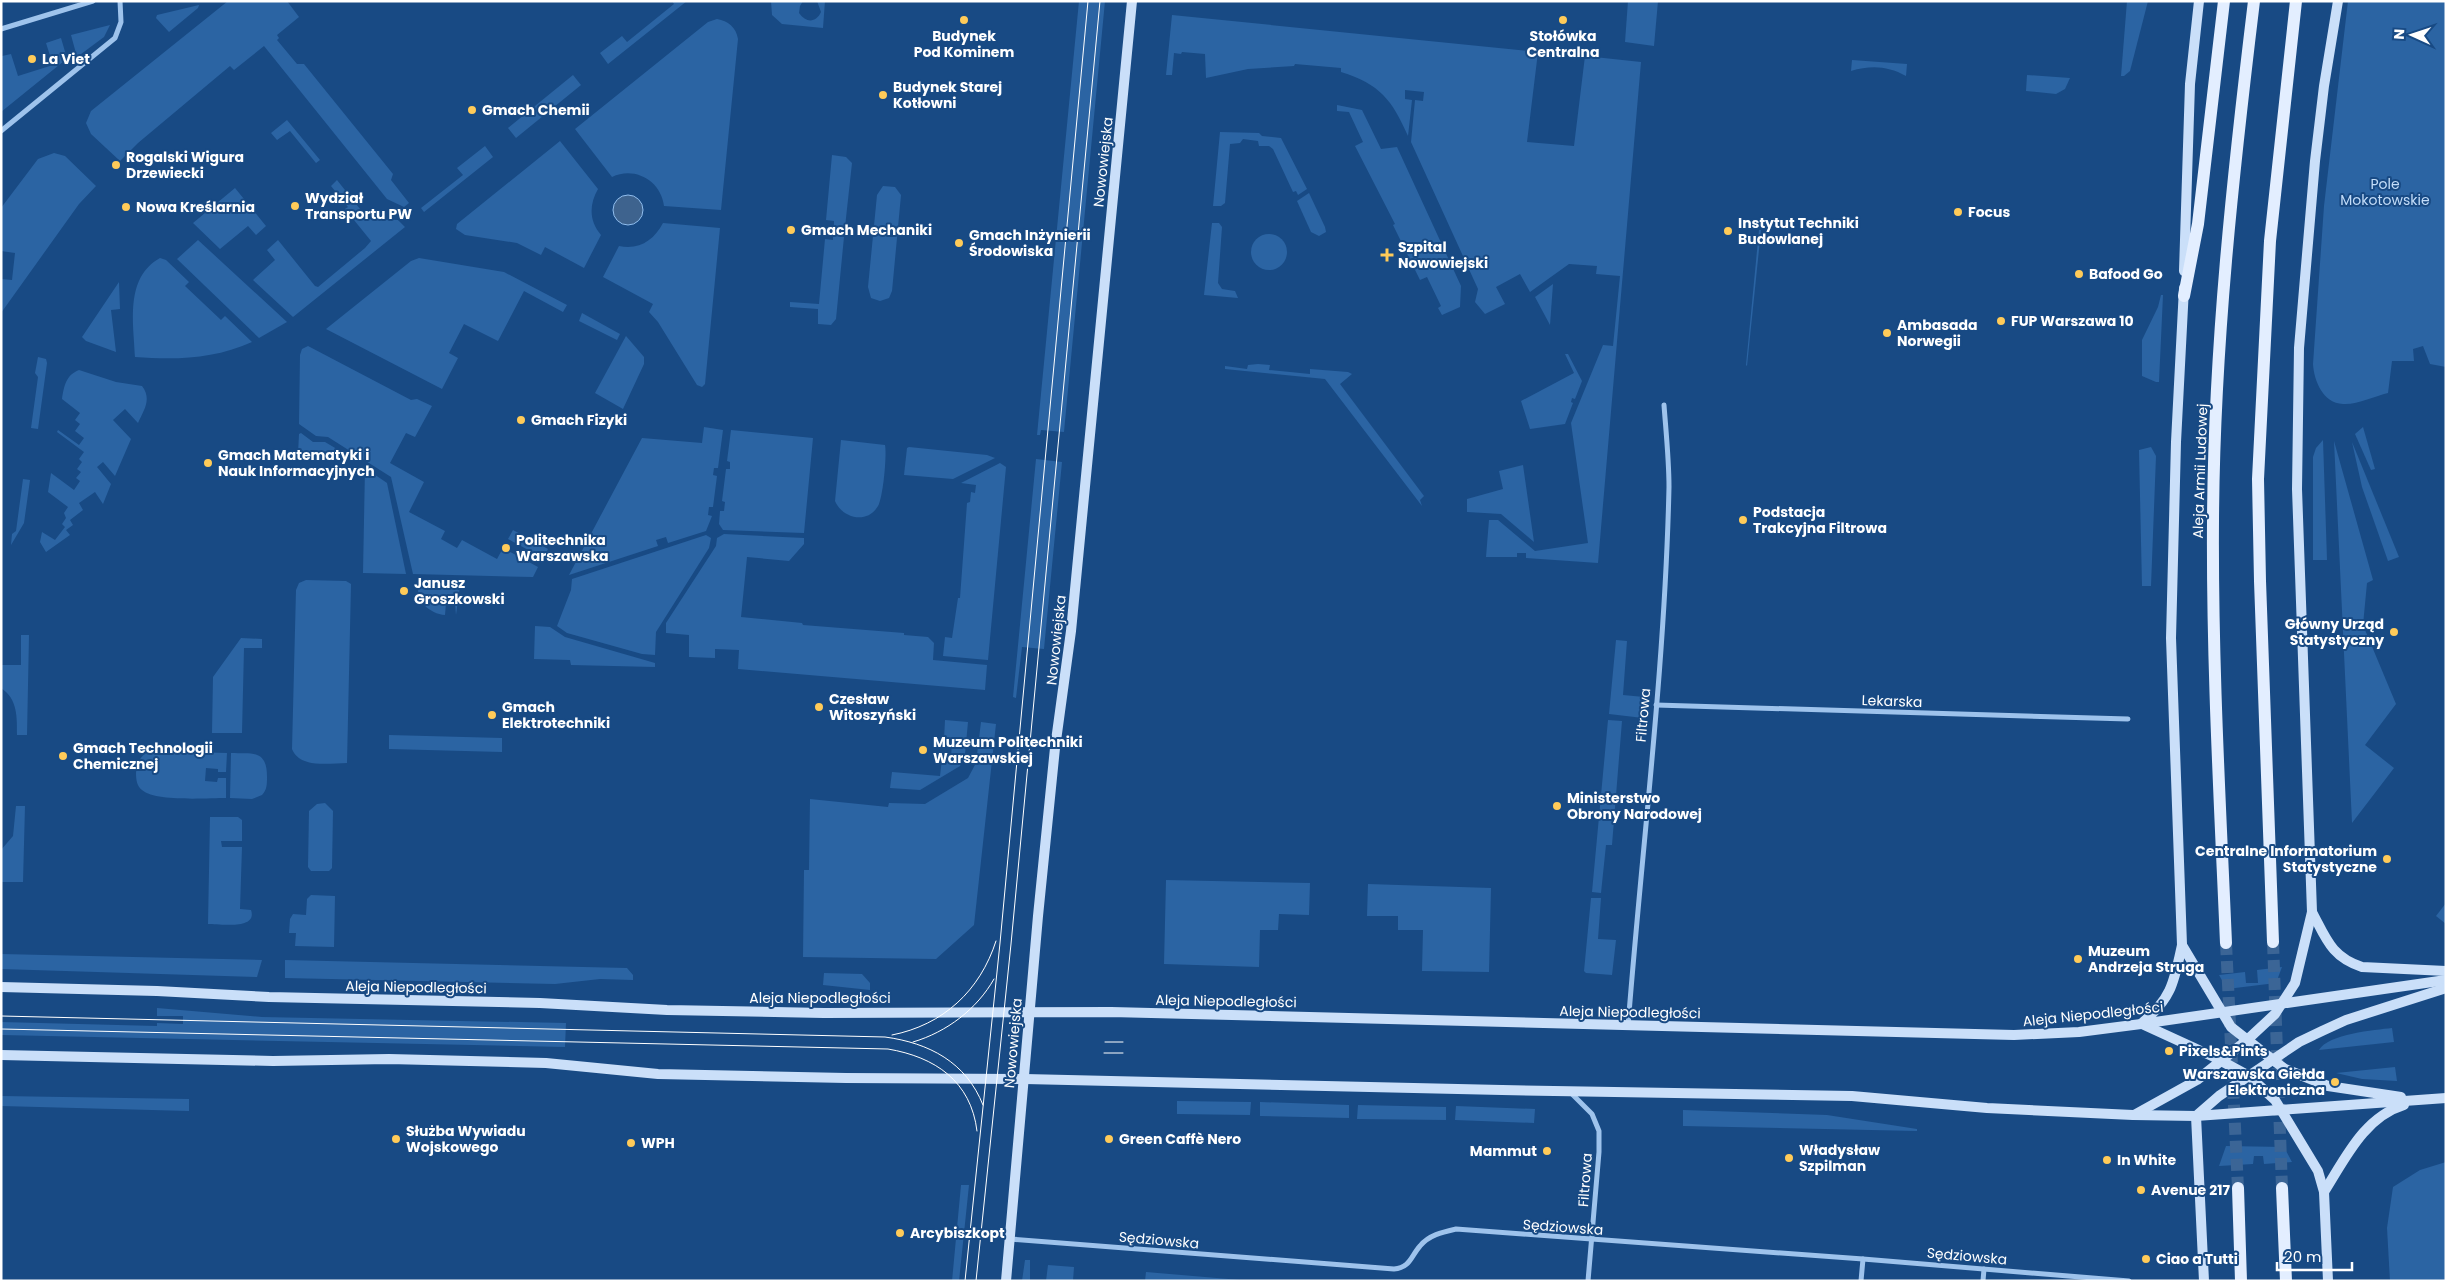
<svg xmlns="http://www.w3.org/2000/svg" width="2447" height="1282" viewBox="0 0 2447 1282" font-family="Poppins,sans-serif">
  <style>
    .green { fill: #2b64a3 }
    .water { fill: #3e638e; stroke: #90beef }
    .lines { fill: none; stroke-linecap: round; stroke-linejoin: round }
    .primary-tunnel { stroke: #3b6596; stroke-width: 12; stroke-dasharray: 12 6; stroke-linecap: butt }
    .street { stroke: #9ec3ec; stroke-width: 5 }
    .secondary { stroke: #cadff9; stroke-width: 10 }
    .primary { stroke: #e3eeff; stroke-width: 12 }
    .tram { stroke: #fff; stroke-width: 1 }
    .poi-dot { fill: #ffcb59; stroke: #184a84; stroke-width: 2 }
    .labels { text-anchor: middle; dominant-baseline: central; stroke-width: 4; stroke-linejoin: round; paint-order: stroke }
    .poi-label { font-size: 14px; font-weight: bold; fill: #fff; stroke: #184a84; text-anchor: start }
    .street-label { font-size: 14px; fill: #fff; stroke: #184a84 }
    .park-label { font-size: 14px; fill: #c3ddf9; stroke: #184a84 }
  </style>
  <rect width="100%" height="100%" fill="#184a84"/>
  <g class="green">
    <polygon points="228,1 287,1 299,17 277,35 279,38 277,40 297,64 304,64 393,174 391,180 409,203 404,207 387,199 264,46 234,70 230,66 138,143 120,161 91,134 86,123 91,111"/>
    <polygon points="672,1 687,1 608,64 600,53 622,36 627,42 674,4"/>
    <path d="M771,1h32l-3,5 -1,7c7,10 17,10 22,-1l-4,-11h8l-2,27 -41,-4 -10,-9z"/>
    <polygon points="1079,1 1105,1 1064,432 1041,430 1040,435 1037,435"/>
    <polygon points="1628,1 1658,1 1654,46 1625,42"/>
    <polygon points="2127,1 2148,1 2130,71 2124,76 2121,76"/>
    <path d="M2348,1h98v366l-16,-3 -7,-18 -10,3 1,12h-22l-4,32c-13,3 -31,12 -45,11 -20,-1 -29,-23 -30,-40l11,-158z"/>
    <polygon points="199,5 198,8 169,32 156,18 157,15"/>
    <path d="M1172,15l366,37 -11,90 47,4 11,-90 56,6 -43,501 -72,-5v-5h-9v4h-31l3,-37h9l37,31 53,-8 -17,-120 32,-78 10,1 7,-70 -24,-2 1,-8 -28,-2 -39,28 -10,-18 -24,13 9,17 -20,10 -10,-12 3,-13 -67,-147 4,-42 8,1 1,-9 -19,-2v9l7,1 -4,36c-16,-36 -28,-52 -67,-64v-4l-46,-4 -1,2 -46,3 -42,9 -1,-24 -23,-2 -1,2 -7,-1 -2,22h-6z"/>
    <path d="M717,19c11,2 19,8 21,20l-17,171 -57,-4c-3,-25 -29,-40 -52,-29l-37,-48 133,-107z"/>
    <polygon points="110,25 104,37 77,57 71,35"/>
    <polygon points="61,38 66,55 64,61 1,112 2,56 11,54 18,76 53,65 46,43"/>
    <path d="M1852,60l55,4 -1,12c-18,-10 -35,-11 -55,-5z"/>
    <polygon points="573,75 581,85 516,138 508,128"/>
    <polygon points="2027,75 2070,78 2065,89 2056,94 2026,91"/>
    <polygon points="1337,105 1362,110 1381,149 1397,147 1461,286 1460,307 1442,315 1438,308 1441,306 1427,277 1420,280 1393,225 1395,224 1355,146 1363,142 1349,112 1337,111"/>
    <polygon points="287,120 320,160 316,163 290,131 277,140 271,133"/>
    <polygon points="1220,132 1259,133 1262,136 1281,138 1307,189 1298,195 1296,191 1293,192 1273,149 1269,146 1259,146 1258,141 1243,139 1240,143 1230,144 1225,203 1221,206 1213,206"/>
    <path d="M560,141l38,48c-9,16 -9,32 3,46l-17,33 -39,-21 -4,8 -24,-12 -52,-8 -9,-6 1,-5z"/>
    <polygon points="485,146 493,157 424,212 421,208 463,175 457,168"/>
    <polygon points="54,153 65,156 96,186 79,204 1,313 1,279 12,280 15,253 1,251 1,208 38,159"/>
    <polygon points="832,155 846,157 852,163 845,227 834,226 834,221 826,220"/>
    <polygon points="337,180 368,219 398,220 405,227 293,317 253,280 275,260 267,250 278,240 315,286 318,287 365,248 371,241 345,209 348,207 331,186"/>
    <polygon points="883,186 895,187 901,195 892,291 889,298 880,301 871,298 868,287 877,195"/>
    <polygon points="235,188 266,226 256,235 248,226 220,249 193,223"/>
    <polygon points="1309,193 1325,227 1326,232 1319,236 1311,232 1297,201"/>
    <path d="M663,223l57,5 -15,156 -3,3 -5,-2 -39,-63 -9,-10 4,-8 -50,-27 16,-31c21,4 35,-6 44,-23z"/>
    <polygon points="1212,223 1219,223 1222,227 1218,283 1222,289 1235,291 1238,298 1204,295"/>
    <polygon points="1759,230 1761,230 1747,366 1746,365"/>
    <circle cx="1269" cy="252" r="18"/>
    <polygon points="833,235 844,237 836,319 831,325 818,324 818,309 790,307 790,302 819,304 825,239 833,240"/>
    <polygon points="198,240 287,322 259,338 177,259"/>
    <path d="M160,258l6,2 23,22 -4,4 36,34 4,-4 27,26c-38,17 -75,18 -117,15 -1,-33 -11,-79 25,-99z"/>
    <polygon points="419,258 504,272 567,305 563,312 524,291 498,341 464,324 449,353 458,358 442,389 326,329 411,261"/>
    <polygon points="119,282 120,309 111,310 116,352 86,341 82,337"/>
    <polygon points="1553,284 1550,325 1535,297"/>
    <polygon points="2161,295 2163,295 2159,382 2156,382 2142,376 2142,340 2158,307"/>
    <polygon points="582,313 620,334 617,340 579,321"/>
    <polygon points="626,336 644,357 644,364 623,409 595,393"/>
    <polygon points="308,346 411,400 417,399 432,406 415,437 406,433 390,463 424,482 409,512 445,531 441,539 457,548 462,540 497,559 503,548 538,567 533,577 413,574 391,477 328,437 316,436 299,424 300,355 302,349"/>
    <polygon points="1565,354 1568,354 1582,381 1575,399 1572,398 1571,402 1573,403 1565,424 1530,429 1521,401 1574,373"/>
    <polygon points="38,357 46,359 47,363 38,429 31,428 38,377 35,373"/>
    <polygon points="1258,364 1270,365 1269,370 1310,374 1310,369 1348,372 1352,374 1340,384 1424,496 1420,500 1422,506 1325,379 1225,369 1225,366 1247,369 1248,365"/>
    <path d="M79,370l37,12 26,4c10,13 2,24 -4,37l-13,-14 -12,11 18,19 -16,37 -12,-14 -6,5 14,17 -8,20 -8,-12 -16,11 4,7 -13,10 3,5 -7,5 4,5 -24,17 -6,-10 2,-10 13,8 10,-13 -3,-3 4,-6 -2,-5 4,-6 -20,-15 3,-19 23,17 6,-9 -4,-3 5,-6 -4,-3 5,-7 -3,-3 5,-7 -27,-20 1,-2 21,15 5,-7 -9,-7 5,-7 -5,-4 5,-7 -18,-14c2,-13 4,-24 17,-29z"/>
    <polygon points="704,427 723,430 718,468 714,468 713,475 717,476 713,507 709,507 708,515 712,516 706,531 668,543 666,537 656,540 658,546 569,575 642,438 702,443"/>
    <polygon points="2363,427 2375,469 2371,470 2355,434"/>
    <polygon points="731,430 813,438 804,533 723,530 719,524 720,511 724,511 725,502 722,501 726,469 730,469 730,462 727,461"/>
    <polygon points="301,433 313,442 325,442 347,455 298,454 299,434"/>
    <path d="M841,440l44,5c2,10 -2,52 -7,61 -11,19 -36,12 -43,-5z"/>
    <polygon points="2323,440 2327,560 2313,560 2313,457 2316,448"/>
    <polygon points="2334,441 2373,580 2367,583 2363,625 2396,704 2365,745 2394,768 2352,823"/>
    <polygon points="2352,442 2399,557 2388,561 2362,487"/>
    <polygon points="909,447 987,455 995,458 953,479 904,475 907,448"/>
    <polygon points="2151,447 2156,456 2151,586 2142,586 2139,450"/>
    <polygon points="1036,459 1062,462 1044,649 1022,647 1016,698 1013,697"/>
    <polygon points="1000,463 1006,467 988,660 943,656 945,637 952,638 958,598 960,598 967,503 970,502 971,492 975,493 976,485 961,483"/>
    <polygon points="1523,465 1534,542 1501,514 1467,512 1467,499 1503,489 1499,471"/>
    <polygon points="365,468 387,483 406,574 363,573"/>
    <polygon points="23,479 30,480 24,523 11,545 12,534 16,531"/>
    <polygon points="513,530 548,549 543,558 508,539"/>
    <polygon points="724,534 804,538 804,544 789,561 747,557 741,617 802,623 803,625 904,633 904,635 928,637 934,643 933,660 987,665 985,690 738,669 739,650 715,649 715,658 689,657 689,635 666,633 666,623 716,546 717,538"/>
    <polygon points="706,535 711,538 709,548 656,632 655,655 642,654 567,633 557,626 571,590 572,579"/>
    <path d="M306,580l40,1 5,3 -4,179c-17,0 -47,6 -55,-14l4,-159 3,-7z"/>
    <path d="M419,584l41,2 -4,29 -1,-12h-9l-1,12c-15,-1 -31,-15 -26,-31z"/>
    <polygon points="535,626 550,627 565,637 655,663 655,667 571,665 570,660 534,659"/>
    <path d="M21,635h8l-2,100h-10c0,-17 1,-36 -16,-47v-23h20z"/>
    <polygon points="241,638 262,639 262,648 244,648 242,733 212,733 213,677"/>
    <polygon points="1616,640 1627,641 1623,695 1644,697 1643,718 1609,714"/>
    <polygon points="945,720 968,722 965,754 960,766 920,790 890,788 892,772 940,776 942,759 947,760 951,757 952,743 949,740 944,740"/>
    <polygon points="1608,720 1622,721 1612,845 1606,845 1601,893 1592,892"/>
    <polygon points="981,722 996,724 974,925 936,959 803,957 804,870 809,870 810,799 888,807 889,803 925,804 968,778 976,763"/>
    <polygon points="389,735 502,738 502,752 389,749"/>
    <path d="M149,751l78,2 -1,19h-8v-3l-12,-1 -1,13 12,1 1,-4h8v20c-19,0 -70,4 -84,-8 -5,-4 -6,-10 -6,-17 1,-10 4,-17 13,-22z"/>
    <path d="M231,753c21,1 36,-4 36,24 0,7 0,13 -5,18l-10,4 -22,-1z"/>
    <polygon points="325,803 333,811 332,868 329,871 311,871 308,867 309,811 317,804"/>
    <polygon points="16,806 25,806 23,882 1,882 1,850 13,836"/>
    <path d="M210,817h28l4,3v21h-21l1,6h20l-2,62 11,1c7,20 -32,14 -43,14z"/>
    <polygon points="1166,880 1310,883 1309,915 1279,914 1278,930 1260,930 1259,967 1164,964"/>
    <polygon points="1368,884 1491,888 1489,972 1422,971 1423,930 1398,930 1398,916 1367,916"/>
    <polygon points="311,895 335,896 334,947 295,946 296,933 289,933 290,919 293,914 306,915 307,899"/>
    <polygon points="1591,898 1601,898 1598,939 1616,940 1612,975 1586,973 1584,971"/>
    <polygon points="2446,903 2446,924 2436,916"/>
    <polygon points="1,954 262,960 257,977 1,969"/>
    <polygon points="285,960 627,968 633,975 633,980 600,979 555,984 285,978"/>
    <polygon points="2282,967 2276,983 2227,989 2219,975 2245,972 2246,983 2258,983 2257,970"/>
    <polygon points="824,973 862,974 870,983 870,990 823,985"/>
    <polygon points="157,1008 262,1017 566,1023 565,1047 1,1035 1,1022 157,1026 157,1023 183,1024 183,1016 157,1016"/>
    <path d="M2392,1028l2,14 -75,8c9,-16 56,-20 73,-22z"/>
    <polygon points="2395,1067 2397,1081 2362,1079 2336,1073"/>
    <polygon points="1,1096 189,1099 189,1111 1,1106"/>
    <polygon points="1177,1101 1251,1102 1250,1115 1177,1114"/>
    <polygon points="1260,1102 1349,1105 1349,1118 1260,1116"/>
    <polygon points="1358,1105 1446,1107 1446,1120 1357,1119"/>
    <polygon points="1456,1106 1535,1109 1534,1123 1455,1120"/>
    <polygon points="1683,1110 1827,1115 1917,1129 1917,1131 1683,1126"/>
    <polygon points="2226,1146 2284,1147 2292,1162 2264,1164 2263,1156 2254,1156 2253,1164 2219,1166"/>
    <polygon points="2446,1162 2446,1281 2390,1281 2387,1228 2393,1187 2420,1170"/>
    <polygon points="961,1185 969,1185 959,1281 952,1281"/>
    <polygon points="1025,1260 1030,1260 1030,1281 1022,1281"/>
    <polygon points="1048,1265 1074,1267 1073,1281 1046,1281"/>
    <polygon points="1146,1272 1252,1281 1145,1281"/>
  </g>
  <circle class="water" cx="628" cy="210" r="15"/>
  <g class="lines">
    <g class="primary-tunnel">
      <polyline points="2273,942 2282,1188"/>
      <polyline points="2226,943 2238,1188"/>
    </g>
    <g class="street">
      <polyline points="1,29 93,1"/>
      <polyline points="1,131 115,38 121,22 120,1"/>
      <polyline points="1656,705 2128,719"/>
      <path d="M1628,1026c14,-179 37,-359 41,-539 0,-27 -3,-55 -5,-82"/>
      <polyline points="1570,1092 1592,1114 1599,1131 1599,1152 1588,1281"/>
      <path d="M1010,1239l384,30c16,-1 17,-13 26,-23 9,-11 23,-14 36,-17l407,30 266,22"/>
      <polyline points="1861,1281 1863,1259"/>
      <polyline points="1983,1281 1984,1269"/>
    </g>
    <g class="secondary">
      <polyline points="2184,271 2190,84 2199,1"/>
      <path d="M2312,912c14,26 19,45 50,55l84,4"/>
      <polyline points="2182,945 2231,1027 2273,1060 2285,1069 2328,1086 2401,1097"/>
      <polyline points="1,987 157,991 269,997 540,1003 667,1010 824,1013 1111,1012 2014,1035 2079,1032 2141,1024 2446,980"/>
      <path d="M2142,1023c30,-25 32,-41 40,-78l-11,-307 5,-196 8,-154"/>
      <polyline points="2142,1024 2214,1057 2249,1076 2275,1100 2318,1171 2324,1192 2328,1281"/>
      <polyline points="1,1055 273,1061 389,1059 546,1063 658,1074 846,1078 1025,1079 1502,1090 1852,1096 1987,1108 2133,1115 2196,1116 2446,1098"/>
      <polyline points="2134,1115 2197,1080 2246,1041 2275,1014 2295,983 2312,912 2297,489 2299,348 2315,161 2324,86 2338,1"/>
      <polyline points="2196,1116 2219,1096 2299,1042 2322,1031 2346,1020 2446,988"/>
      <polyline points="2196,1116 2204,1281"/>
      <path d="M2324,1192c21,-33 40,-75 80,-87"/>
      <polyline points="1006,1281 1038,916 1055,748 1071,631 1132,1"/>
    </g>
    <g class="primary">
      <polyline points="2184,296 2198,224 2224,1"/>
      <polyline points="2273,942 2260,581 2258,479 2270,241 2296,1"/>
      <path d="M2226,943c-6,-140 -14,-281 -13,-422 1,-174 20,-347 41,-520"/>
      <polyline points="2238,1188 2241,1281"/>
      <polyline points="2282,1188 2286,1281"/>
    </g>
    <g class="tram">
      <path d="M1,1016l884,21c44,6 81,25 98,68"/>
      <path d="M1,1029l887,20c47,8 83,32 89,82"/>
      <path d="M892,1035c51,-10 88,-44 104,-94"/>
      <path d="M913,1042c34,-10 64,-33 81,-63"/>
      <polyline points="1105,1042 1123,1042"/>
      <polyline points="1104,1053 1123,1053"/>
      <polyline points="965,1281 1000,943 1088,1"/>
      <polyline points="976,1281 1011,944 1100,1"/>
    </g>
  </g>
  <g class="poi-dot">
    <circle cx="964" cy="20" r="5"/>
    <circle cx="1563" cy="20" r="5"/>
    <circle cx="32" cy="59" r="5"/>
    <circle cx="883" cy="95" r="5"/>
    <circle cx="472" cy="110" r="5"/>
    <circle cx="116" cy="165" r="5"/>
    <circle cx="295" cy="206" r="5"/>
    <circle cx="126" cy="207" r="5"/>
    <circle cx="1958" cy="212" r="5"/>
    <circle cx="791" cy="230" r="5"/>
    <circle cx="1728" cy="231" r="5"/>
    <circle cx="959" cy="243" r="5"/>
    <path d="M1384.5 247.5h5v5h5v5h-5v5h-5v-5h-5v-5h5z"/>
    <circle cx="2079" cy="274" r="5"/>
    <circle cx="2001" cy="321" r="5"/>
    <circle cx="1887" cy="333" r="5"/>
    <circle cx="521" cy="420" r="5"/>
    <circle cx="208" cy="463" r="5"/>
    <circle cx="1743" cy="520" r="5"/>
    <circle cx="506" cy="548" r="5"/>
    <circle cx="404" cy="591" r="5"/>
    <circle cx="2394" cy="632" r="5"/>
    <circle cx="819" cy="707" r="5"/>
    <circle cx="492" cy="715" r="5"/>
    <circle cx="923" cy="750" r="5"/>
    <circle cx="63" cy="756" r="5"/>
    <circle cx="1557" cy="806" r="5"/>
    <circle cx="2387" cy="859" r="5"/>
    <circle cx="2078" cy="959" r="5"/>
    <circle cx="2169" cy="1051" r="5"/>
    <circle cx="2335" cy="1082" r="5"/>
    <circle cx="396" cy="1139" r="5"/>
    <circle cx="1109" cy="1139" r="5"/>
    <circle cx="631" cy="1143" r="5"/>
    <circle cx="1547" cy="1151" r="5"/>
    <circle cx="1789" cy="1158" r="5"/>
    <circle cx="2107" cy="1160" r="5"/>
    <circle cx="2141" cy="1190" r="5"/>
    <circle cx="900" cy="1233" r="5"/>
    <circle cx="2146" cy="1259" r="5"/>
  </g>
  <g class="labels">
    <g class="poi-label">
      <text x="964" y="36" text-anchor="middle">Budynek<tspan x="964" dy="16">Pod Kominem</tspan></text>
      <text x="1563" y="36" text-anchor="middle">Stołówka<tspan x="1563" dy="16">Centralna</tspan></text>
      <text x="42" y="59">La Viet</text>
      <text x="893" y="87">Budynek Starej<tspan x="893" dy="16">Kotłowni</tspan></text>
      <text x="482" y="110">Gmach Chemii</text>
      <text x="126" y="157">Rogalski Wigura<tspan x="126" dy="16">Drzewiecki</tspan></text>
      <text x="305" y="198">Wydział<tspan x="305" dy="16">Transportu PW</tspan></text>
      <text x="136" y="207">Nowa Kreślarnia</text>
      <text x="1968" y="212">Focus</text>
      <text x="1738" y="223">Instytut Techniki<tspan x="1738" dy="16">Budowlanej</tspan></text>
      <text x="801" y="230">Gmach Mechaniki</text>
      <text x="969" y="235">Gmach Inżynierii<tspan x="969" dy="16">Środowiska</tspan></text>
      <text x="1398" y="247">Szpital<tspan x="1398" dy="16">Nowowiejski</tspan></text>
      <text x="2089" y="274">Bafood Go</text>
      <text x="2011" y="321">FUP Warszawa 10</text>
      <text x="1897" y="325">Ambasada<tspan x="1897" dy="16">Norwegii</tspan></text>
      <text x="531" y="420">Gmach Fizyki</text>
      <text x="218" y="455">Gmach Matematyki i<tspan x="218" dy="16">Nauk Informacyjnych</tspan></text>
      <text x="1753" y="512">Podstacja<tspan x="1753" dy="16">Trakcyjna Filtrowa</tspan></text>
      <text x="516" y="540">Politechnika<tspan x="516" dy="16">Warszawska</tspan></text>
      <text x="414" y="583">Janusz<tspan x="414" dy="16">Groszkowski</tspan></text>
      <text x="2384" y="624" text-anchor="end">Główny Urząd<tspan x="2384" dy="16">Statystyczny</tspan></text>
      <text x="829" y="699">Czesław<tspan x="829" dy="16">Witoszyński</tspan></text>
      <text x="502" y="707">Gmach<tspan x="502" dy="16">Elektrotechniki</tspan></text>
      <text x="933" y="742">Muzeum Politechniki<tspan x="933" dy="16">Warszawskiej</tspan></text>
      <text x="73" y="748">Gmach Technologii<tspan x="73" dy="16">Chemicznej</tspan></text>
      <text x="1567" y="798">Ministerstwo<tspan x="1567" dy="16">Obrony Narodowej</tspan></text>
      <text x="2377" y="851" text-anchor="end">Centralne Informatorium<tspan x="2377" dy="16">Statystyczne</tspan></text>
      <text x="2088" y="951">Muzeum<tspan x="2088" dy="16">Andrzeja Struga</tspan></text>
      <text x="2179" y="1051">Pixels&amp;Pints</text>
      <text x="2325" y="1074" text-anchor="end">Warszawska Giełda<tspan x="2325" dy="16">Elektroniczna</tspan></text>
      <text x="406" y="1131">Służba Wywiadu<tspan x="406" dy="16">Wojskowego</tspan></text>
      <text x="1119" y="1139">Green Caffè Nero</text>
      <text x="641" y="1143">WPH</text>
      <text x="1799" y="1150">Władysław<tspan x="1799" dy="16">Szpilman</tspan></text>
      <text x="1537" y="1151" text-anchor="end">Mammut</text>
      <text x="2117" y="1160">In White</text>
      <text x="2151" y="1190">Avenue 217</text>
      <text x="910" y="1233">Arcybiszkopt</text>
      <text x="2156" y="1259">Ciao a Tutti</text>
    </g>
    <g class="street-label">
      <text transform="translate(1103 162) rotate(-84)">Nowowiejska</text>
      <text transform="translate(2200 471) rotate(-88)">Aleja Armii Ludowej</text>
      <text transform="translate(1056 640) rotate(-84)">Nowowiejska</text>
      <text transform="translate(1892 701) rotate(2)">Lekarska</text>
      <text transform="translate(1643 715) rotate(-85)">Filtrowa</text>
      <text transform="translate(416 987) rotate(1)">Aleja Niepodległości</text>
      <text x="820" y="998">Aleja Niepodległości</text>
      <text transform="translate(1226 1001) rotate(1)">Aleja Niepodległości</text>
      <text transform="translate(1630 1012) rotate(1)">Aleja Niepodległości</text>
      <text transform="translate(2093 1014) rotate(-6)">Aleja Niepodległości</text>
      <text transform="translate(1013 1043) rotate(-85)">Nowowiejska</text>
      <text transform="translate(1585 1180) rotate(-86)">Filtrowa</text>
      <text transform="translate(1563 1227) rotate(4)">Sędziowska</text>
      <text transform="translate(1159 1240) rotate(5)">Sędziowska</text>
      <text transform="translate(1967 1256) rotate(5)">Sędziowska</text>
    </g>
    <g class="park-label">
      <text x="2385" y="184">Pole<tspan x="2385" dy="16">Mokotowskie</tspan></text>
    </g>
  </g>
  <rect width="2447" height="1282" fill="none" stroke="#ffffff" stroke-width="5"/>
  <g transform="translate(2412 35) rotate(273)" stroke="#184a84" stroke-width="4" paint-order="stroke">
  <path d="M0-4L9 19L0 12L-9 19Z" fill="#ffffff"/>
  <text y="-8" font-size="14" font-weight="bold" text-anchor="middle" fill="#ffffff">N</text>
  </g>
  <path d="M2277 1262v8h75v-8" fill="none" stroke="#ffffff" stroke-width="2.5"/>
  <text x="2284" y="1262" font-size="15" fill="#ffffff" stroke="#184a84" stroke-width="4" paint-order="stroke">20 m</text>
</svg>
